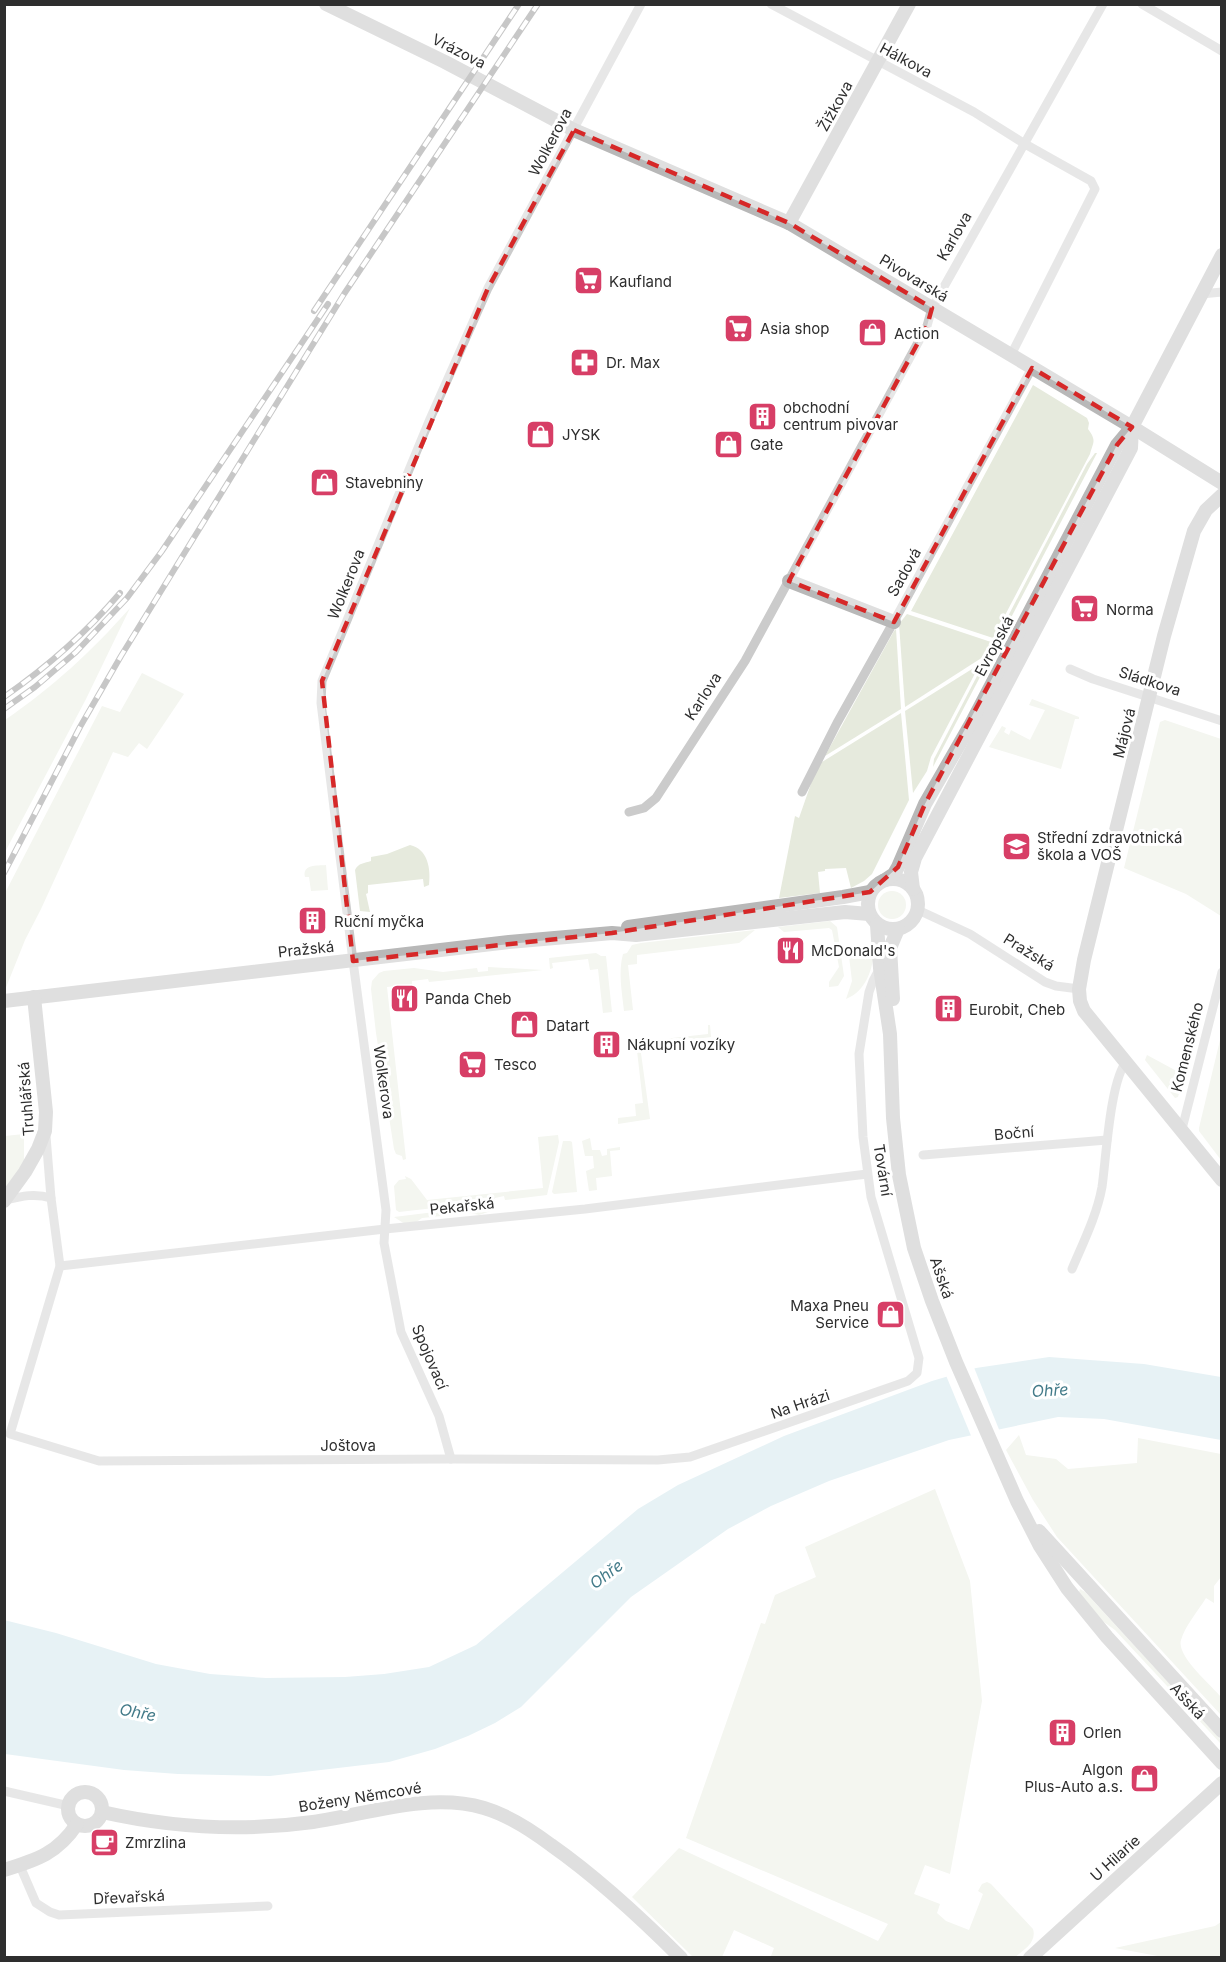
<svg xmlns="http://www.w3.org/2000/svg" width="1226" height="1962" viewBox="0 0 1226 1962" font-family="Inter,sans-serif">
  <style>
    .green { fill: #e6eadd }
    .water { fill: #cae2e9 }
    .pier { fill: #fff }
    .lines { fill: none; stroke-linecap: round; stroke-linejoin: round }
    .street { stroke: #cbcbcb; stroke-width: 9 }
    .secondary { stroke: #b8b8b8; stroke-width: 14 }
    .rail-casing { stroke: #838383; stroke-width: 6 }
    .rail { stroke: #fff; stroke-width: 4; stroke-dasharray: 11; stroke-linecap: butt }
    .marked { fill: none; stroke: #d62828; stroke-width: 4.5; stroke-dasharray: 12 8; stroke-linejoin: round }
    .labels { text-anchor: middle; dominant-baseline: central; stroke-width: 6; stroke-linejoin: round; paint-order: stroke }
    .street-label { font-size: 15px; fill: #2e2e2e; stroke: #fff }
    .poi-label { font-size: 15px; fill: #2e2e2e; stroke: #fff; text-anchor: start }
    .water-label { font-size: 16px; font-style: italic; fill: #437b89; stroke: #fff }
  </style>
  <rect width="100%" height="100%" fill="#fff"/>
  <g class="green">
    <path d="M1033,385l54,33 2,5 -1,6c9,12 5,13 2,25l-97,184 -82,-27z"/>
    <polygon points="1095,453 1097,453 933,767 934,759 1087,464"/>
    <path d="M130,608l-44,91 -81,153v-132c49,-34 85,-67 125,-112z"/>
    <polygon points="907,614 991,642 983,657 905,707 899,624"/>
    <polygon points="896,629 901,709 825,756 894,631"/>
    <polygon points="980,664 931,757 927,771 913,793 905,711"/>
    <polygon points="142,673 184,694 147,749 139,743 128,757 113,752 41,909 25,940 5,990 5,893 102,706 120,712"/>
    <polygon points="1032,699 1079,717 1079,719 1075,719 1061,769 989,747 1002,726 1006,728 1004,732 1009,735 1011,730 1030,740 1045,710 1029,705"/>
    <polygon points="901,713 909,800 872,874 864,881 851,888 846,868 825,869 825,871 818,872 820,893 779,898 795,816 799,818 814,775 822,762"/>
    <polygon points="1165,720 1221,739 1221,916 1186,894 1124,868 1160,722"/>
    <path d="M410,845c18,4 21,24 19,40l-5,2 -1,-8 -55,6v8l-2,1 4,18 -10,-1 -5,-41c3,-7 10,-7 16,-9v-4l16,-3z"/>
    <path d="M326,865l2,25 -17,1 -2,-14h-4c-3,-13 12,-11 21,-12z"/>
    <circle cx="892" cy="905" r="14"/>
    <polygon points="830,921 837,927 844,976 838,986 829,987 829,982 839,967 832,930 829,928 784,932 778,927"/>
    <path d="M755,930l-16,13 -102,12v9l-9,1 5,45 -9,1c-2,-19 -6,-39 -1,-57l4,-1 5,-8 9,-2z"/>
    <path d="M848,948l26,2c-1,19 -8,41 -28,49l6,-18z"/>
    <polygon points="596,953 601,956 606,956 612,1012 603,1013 598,969 590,970 588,959 552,963 553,968 550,969 549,958"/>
    <polygon points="488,967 543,970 429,982 428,979 412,981 412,984 387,987 406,1159 403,1160 402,1156 396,1154 394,1149 376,1033 371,989 372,981 379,973 384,971 414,968 443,972 477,968 478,972 488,971"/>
    <polygon points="708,1025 710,1025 711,1037 640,1046 650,1119 618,1124 618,1118 636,1116 635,1104 643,1103 636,1042 708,1034"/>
    <polygon points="1221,1036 1221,1160 1199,1131 1199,1128"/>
    <polygon points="1147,1055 1184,1075 1178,1097 1175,1098 1145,1060"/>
    <polygon points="24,1134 24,1167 5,1191 5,1136"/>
    <polygon points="558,1135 559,1142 547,1195 505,1200 504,1196 495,1198 495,1201 399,1212 396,1210 394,1186 399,1180 406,1179 405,1176 411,1179 427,1200 543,1188 538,1137"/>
    <polygon points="590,1138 592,1150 600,1150 602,1156 607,1155 607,1149 620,1147 620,1150 610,1151 612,1176 596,1178 597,1190 589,1191 586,1171 594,1168 593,1156 585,1156 582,1141"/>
    <polygon points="563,1141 570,1141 572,1142 577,1192 554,1194 552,1192"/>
    <polygon points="492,1205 494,1210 479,1215 471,1213 422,1218 415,1223 405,1224 394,1217"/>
    <path d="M1019,1435l7,20 30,4 12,10 69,-6 1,-25 83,16v123l-7,9v17l-8,-5c-8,13 -21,28 -25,42 -5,16 30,45 40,57v18l-164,-178 -24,-37 -27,-50z"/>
    <path d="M935,1489l35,92 12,120 -32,173 -25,-9 -11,29 26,10 -3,9 9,8 23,9 14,-36 -5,-3 4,-7 5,-2 4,2 42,45c4,13 -9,21 -18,28l-241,1 -3,-2 3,-8 -40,-18 -12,27h-29l-61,-60 47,-49 199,93 10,-17 -202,-86 75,-215 4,1 10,-29 41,-18 -11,-30z"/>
    <polygon points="1080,1589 1085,1592 1221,1740 1221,1744 1115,1630 1097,1617 1079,1592"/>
    <polygon points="1221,1922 1221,1957 1163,1957 1115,1948 1215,1926"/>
  </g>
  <polygon class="water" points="1049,1357 1144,1364 1221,1377 1221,1440 1104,1419 1058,1417 949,1440 829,1481 771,1506 728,1529 631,1597 521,1707 495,1723 468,1736 435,1749 389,1762 270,1776 178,1774 124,1770 5,1754 4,1620 56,1633 156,1664 210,1674 266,1678 345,1677 384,1674 429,1667 476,1645 638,1509 678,1485 784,1436 932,1381 976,1368"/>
  <polygon class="pier" points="973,1365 1000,1432 972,1438 945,1373"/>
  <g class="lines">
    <g class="street">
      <polyline points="771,4 974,112 1025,144 1091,181 1095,189 1011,355"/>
      <polyline points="1142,4 1222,51"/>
      <polyline points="1201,294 1222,292"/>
      <polyline points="1070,669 1093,679 1222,721"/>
      <polyline points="802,792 837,723 898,614 1032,368"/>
      <polyline points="629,812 644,808 656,798 745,661 927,326 932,308 1103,4"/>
      <polyline points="918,910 970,934 1045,982 1056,986 1079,989"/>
      <polyline points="1182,1129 1222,972"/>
      <polyline points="46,1136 51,1198 60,1266 10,1434 99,1461 451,1459 658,1460 690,1457 908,1381 917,1373 919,1358 871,1197 863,1137 859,1054 869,992 873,981 880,968"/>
      <polyline points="923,1155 1107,1140"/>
      <path d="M6,1200c16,-4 29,-7 45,-2"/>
      <polyline points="60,1266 385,1229 585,1209 867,1174"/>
      <path d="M1072,1269c11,-26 25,-54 30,-82 4,-27 8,-108 25,-126"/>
      <polyline points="451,1459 439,1416 401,1332 384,1243 386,1210 353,961 321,703 322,681 430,419 488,288 641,4"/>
      <polyline points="4,1791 69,1806"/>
      <polyline points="20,1866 36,1903 50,1912 59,1915 268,1906"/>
    </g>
    <g class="secondary">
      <polyline points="326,4 445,62 574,130 789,223 1132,427 1222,483"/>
      <polyline points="789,223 909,4"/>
      <polyline points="1222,495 1206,510 1194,531 1164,636 1084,960 1079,989 1080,1001 1084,1011 1222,1180"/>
      <polyline points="789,581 894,622"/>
      <circle cx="893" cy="904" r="25"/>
      <polyline points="885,880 894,874 898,867 925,804 971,724 1117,445 1132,427 1222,255"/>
      <polyline points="913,889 911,872 915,858 1131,448 1132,427"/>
      <polyline points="877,925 880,968 890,1034 893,1118 899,1175 914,1248 932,1301 956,1362 1017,1501 1040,1546 1067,1588 1107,1637 1222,1763"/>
      <polyline points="628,927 843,897 870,892"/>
      <polyline points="893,999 890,948 898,929"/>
      <polyline points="4,1001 509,942 612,933 636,935 845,912 869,914"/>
      <polyline points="4,1201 25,1172 38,1149 45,1131 46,1112 34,997"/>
      <polyline points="1039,1531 1222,1731"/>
      <circle cx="85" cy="1809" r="17"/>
      <path d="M102,1812c71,16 139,20 211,10 55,-8 116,-30 171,-14 24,7 47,22 67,37 47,33 89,72 130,113"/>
      <path d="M4,1870c33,-10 54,-17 73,-46"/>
      <polyline points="1030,1958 1222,1783"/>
    </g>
    <defs>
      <g id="rail">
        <polyline points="314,311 519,4"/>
        <path d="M4,697c43,-30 82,-64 116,-104"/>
        <polyline points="4,709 35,687 76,652 127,598 162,551 328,304"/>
        <polyline points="4,873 80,727 121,656 344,294 538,4"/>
      </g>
    </defs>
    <use href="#rail" class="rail-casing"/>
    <use href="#rail" class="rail"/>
  </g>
  <path d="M0 0H1226V1962H0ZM574,130l215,93 143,85 -5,18 -138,255 105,41 138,-254 100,59 -15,18 -192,359 -27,63 -28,25 -258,41 -259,28 -31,-280 166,-393z" fill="#fff" fill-opacity=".55" fill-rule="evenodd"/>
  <path class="marked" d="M574,130l215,93 143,85 -5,18 -138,255 105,41 138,-254 100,59 -15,18 -192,359 -27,63 -28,25 -258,41 -259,28 -31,-280 166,-393z"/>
  <defs>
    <symbol id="supermarket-square" viewBox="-11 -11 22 22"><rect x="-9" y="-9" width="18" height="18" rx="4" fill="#d73e66" stroke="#fff"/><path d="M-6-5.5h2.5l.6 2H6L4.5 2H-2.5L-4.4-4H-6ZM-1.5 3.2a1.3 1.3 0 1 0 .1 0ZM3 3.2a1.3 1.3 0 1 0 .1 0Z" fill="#fff"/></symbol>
    <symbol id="shop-square" viewBox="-11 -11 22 22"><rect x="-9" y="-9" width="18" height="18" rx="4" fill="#d73e66" stroke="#fff"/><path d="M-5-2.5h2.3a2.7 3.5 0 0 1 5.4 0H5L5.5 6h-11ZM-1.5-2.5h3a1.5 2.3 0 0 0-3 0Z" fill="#fff"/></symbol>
    <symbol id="pharmacy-square" viewBox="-11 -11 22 22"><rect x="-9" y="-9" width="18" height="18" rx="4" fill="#d73e66" stroke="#fff"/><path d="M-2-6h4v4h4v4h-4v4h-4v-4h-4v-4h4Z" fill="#fff"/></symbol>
    <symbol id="building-square" viewBox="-11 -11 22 22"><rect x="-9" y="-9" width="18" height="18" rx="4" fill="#d73e66" stroke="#fff"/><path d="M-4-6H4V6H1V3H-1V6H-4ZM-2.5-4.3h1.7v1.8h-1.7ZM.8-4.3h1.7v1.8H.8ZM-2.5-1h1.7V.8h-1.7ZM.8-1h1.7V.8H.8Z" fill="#fff"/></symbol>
    <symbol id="school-square" viewBox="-11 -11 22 22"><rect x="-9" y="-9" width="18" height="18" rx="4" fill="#d73e66" stroke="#fff"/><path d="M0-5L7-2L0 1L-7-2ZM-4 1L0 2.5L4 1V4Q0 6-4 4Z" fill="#fff"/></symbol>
    <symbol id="restaurant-square" viewBox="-11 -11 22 22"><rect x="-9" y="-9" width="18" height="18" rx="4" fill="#d73e66" stroke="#fff"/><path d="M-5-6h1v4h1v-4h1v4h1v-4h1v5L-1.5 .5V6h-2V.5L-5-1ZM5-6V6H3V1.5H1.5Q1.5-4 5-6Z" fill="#fff"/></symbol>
    <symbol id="cafe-square" viewBox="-11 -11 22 22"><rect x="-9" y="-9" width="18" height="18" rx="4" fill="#d73e66" stroke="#fff"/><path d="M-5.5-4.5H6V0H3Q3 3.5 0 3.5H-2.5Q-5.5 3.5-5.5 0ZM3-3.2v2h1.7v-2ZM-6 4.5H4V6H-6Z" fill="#fff"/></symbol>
  </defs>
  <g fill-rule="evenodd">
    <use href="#supermarket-square" x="572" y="264" width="33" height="33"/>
    <use href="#supermarket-square" x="722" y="312" width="33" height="33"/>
    <use href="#shop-square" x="856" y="316" width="33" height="33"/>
    <use href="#pharmacy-square" x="568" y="346" width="33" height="33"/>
    <use href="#building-square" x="746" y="400" width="33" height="33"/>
    <use href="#shop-square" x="524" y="418" width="33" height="33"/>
    <use href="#shop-square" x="712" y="428" width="33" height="33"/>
    <use href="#shop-square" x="308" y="466" width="33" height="33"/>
    <use href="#supermarket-square" x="1068" y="592" width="33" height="33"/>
    <use href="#school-square" x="1000" y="830" width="33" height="33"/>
    <use href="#building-square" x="296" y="904" width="33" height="33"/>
    <use href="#restaurant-square" x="774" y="934" width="33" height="33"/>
    <use href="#restaurant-square" x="388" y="982" width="33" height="33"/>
    <use href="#building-square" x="932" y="992" width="33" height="33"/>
    <use href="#shop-square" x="508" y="1008" width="33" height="33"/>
    <use href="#building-square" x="590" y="1028" width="33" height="33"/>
    <use href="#supermarket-square" x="456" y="1048" width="33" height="33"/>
    <use href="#shop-square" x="874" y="1298" width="33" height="33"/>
    <use href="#building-square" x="1046" y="1716" width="33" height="33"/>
    <use href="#shop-square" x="1128" y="1762" width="33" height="33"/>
    <use href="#cafe-square" x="88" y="1826" width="33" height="33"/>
  </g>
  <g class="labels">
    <g class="street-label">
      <text transform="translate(459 51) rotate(27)">Vrázova</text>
      <text transform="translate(906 60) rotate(28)">Hálkova</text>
      <text transform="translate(835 106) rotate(-61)">Žižkova</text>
      <text transform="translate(550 142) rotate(-62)">Wolkerova</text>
      <text transform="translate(954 236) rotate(-60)">Karlova</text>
      <text transform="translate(914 278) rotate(31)">Pivovarská</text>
      <text transform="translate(904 572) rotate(-61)">Sadová</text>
      <text transform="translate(346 584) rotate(-68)">Wolkerova</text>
      <text transform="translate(994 646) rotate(-62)">Evropská</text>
      <text transform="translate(1150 681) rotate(18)">Sládkova</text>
      <text transform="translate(703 696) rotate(-57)">Karlova</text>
      <text transform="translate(1124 733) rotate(-76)">Májová</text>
      <text transform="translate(306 949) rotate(-6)">Pražská</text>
      <text transform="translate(1029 952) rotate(32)">Pražská</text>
      <text transform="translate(1187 1047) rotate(-76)">Komenského</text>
      <text transform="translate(384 1082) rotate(82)">Wolkerova</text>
      <text transform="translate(26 1099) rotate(-94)">Truhlářská</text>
      <text transform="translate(1014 1133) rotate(-5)">Boční</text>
      <text transform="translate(883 1170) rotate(81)">Tovární</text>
      <text transform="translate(462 1206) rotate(-6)">Pekařská</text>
      <text transform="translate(942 1278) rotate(71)">Ašská</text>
      <text transform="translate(430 1357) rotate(67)">Spojovací</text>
      <text transform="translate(800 1404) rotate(-19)">Na Hrázi</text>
      <text x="348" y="1445">Joštova</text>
      <text transform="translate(1188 1701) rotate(47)">Ašská</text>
      <text transform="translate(360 1797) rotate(-9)">Boženy Němcové</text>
      <text transform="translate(1115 1858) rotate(-42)">U Hilarie</text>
      <text transform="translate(129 1897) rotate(-3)">Dřevařská</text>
    </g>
    <g class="poi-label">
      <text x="609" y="281">Kaufland</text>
      <text x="760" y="328">Asia shop</text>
      <text x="894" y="333">Action</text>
      <text x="606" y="362">Dr. Max</text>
      <text x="783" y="407">obchodní<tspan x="783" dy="17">centrum pivovar</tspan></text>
      <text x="562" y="434">JYSK</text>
      <text x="750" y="444">Gate</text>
      <text x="345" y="482">Stavebniny</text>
      <text x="1106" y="609">Norma</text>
      <text x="1037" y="837">Střední zdravotnická<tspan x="1037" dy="17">škola a VOŠ</tspan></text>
      <text x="334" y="921">Ruční myčka</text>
      <text x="811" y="950">McDonald's</text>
      <text x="425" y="998">Panda Cheb</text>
      <text x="969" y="1009">Eurobit, Cheb</text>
      <text x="546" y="1025">Datart</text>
      <text x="627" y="1044">Nákupní vozíky</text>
      <text x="494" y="1064">Tesco</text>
      <text x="869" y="1305" text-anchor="end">Maxa Pneu<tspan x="869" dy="17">Service</tspan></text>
      <text x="1083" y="1732">Orlen</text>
      <text x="1123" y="1769" text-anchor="end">Algon<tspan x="1123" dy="17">Plus-Auto a.s.</tspan></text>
      <text x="125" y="1842">Zmrzlina</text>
    </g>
    <g class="water-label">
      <text transform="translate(1050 1390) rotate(-3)">Ohře</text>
      <text transform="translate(606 1574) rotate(-37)">Ohře</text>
      <text transform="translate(138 1712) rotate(11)">Ohře</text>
    </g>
  </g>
  <rect width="1226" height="1962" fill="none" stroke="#2e2e2e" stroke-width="12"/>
</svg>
